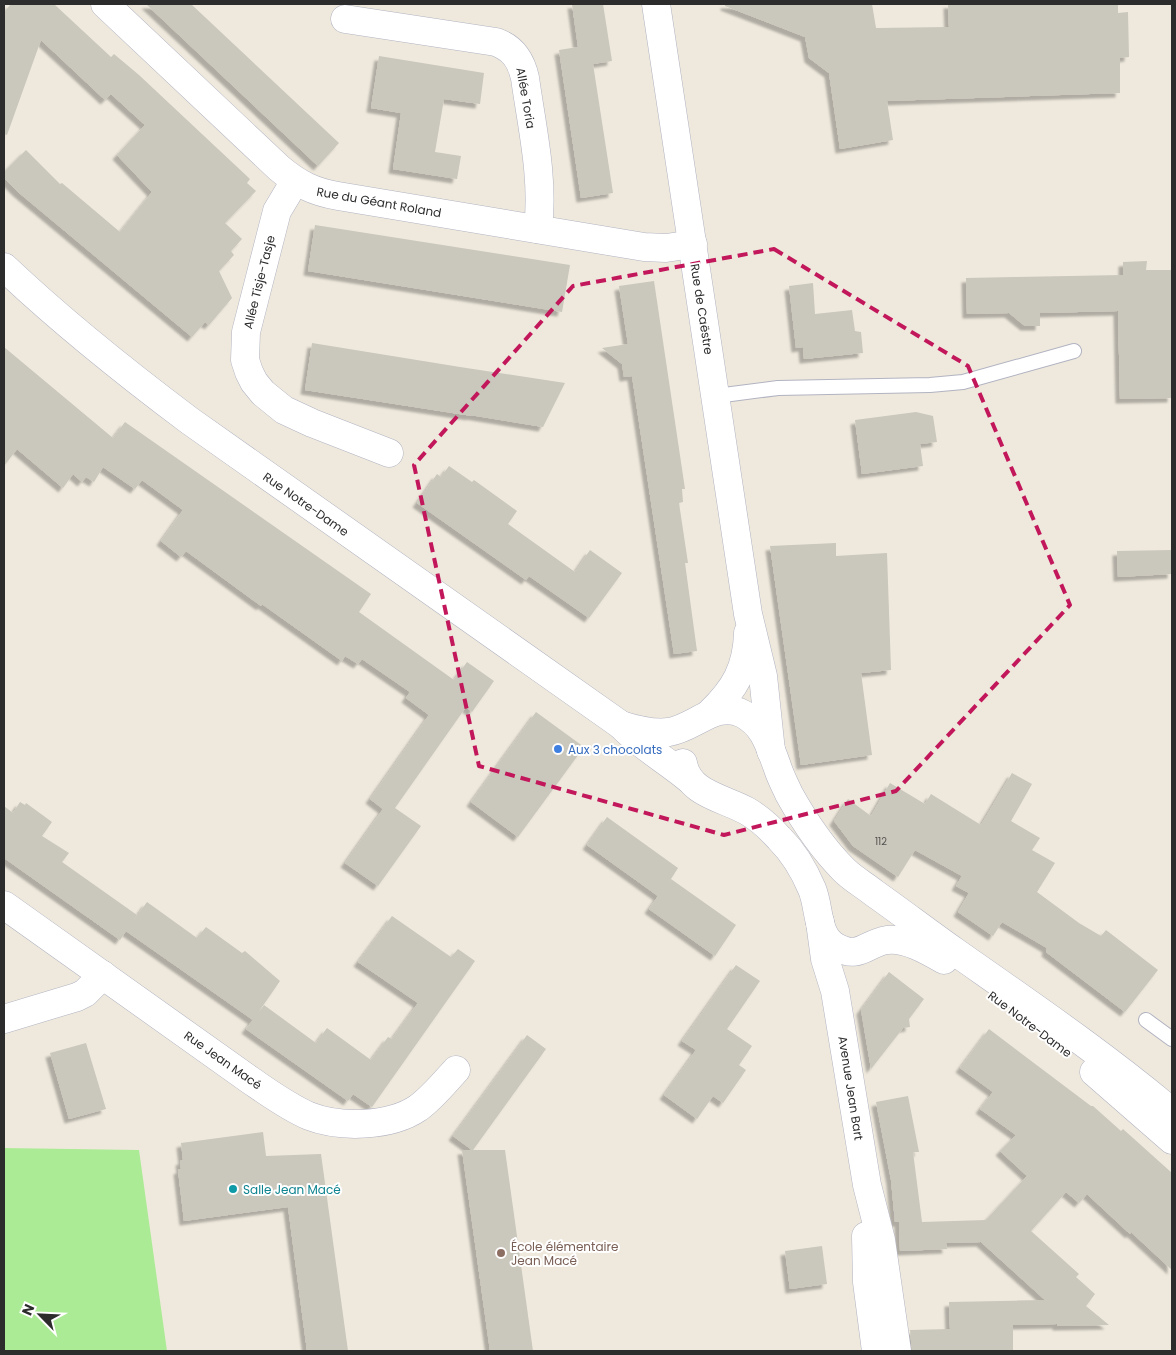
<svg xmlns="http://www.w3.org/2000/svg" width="1176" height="1355" viewBox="0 0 1176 1355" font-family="Poppins,sans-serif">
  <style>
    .green { fill: #aceb95 }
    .building { fill: #cac7bc; filter: url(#shadow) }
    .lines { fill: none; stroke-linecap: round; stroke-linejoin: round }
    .service-casing { stroke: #b1b3c1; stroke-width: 16 }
    .minor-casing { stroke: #b1b3c1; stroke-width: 29 }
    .secondary-casing { stroke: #b1b3c1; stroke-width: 29 }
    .service { stroke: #fff; stroke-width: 14 }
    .minor { stroke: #fff; stroke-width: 28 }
    .secondary { stroke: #fff; stroke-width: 28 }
    .marked { fill: none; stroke: #c2185b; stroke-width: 4; stroke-dasharray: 10 6; stroke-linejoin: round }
    .shop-dot { fill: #3f7fe0; stroke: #fff; stroke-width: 2 }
    .culture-dot { fill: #0f9aa8; stroke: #fff; stroke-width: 2 }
    .education-dot { fill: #8d6e63; stroke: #fff; stroke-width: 2 }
    .labels { text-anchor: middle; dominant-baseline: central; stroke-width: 4; stroke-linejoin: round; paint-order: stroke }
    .number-label { font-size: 10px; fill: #545350 }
    .street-label { font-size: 12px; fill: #2c2c2c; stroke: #fff }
    .shop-label { font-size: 12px; fill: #366cbe; stroke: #fff; text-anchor: start }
    .culture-label { font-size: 12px; fill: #0d838f; stroke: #fff; text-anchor: start }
    .education-label { font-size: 12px; fill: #785e54; stroke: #fff; text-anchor: start }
  </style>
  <defs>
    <filter id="shadow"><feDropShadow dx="-4.5" dy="4.5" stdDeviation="1" flood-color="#0004"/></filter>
  </defs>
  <rect width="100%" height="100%" fill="#efe9dd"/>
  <polygon class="green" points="4,1148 139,1150 167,1351 4,1351"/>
  <g class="building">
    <polygon points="11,4 54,4 111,57 114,54 139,75 250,179 247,183 256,191 225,223 242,239 231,251 234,255 219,271 232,298 209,325 205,322 192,337 18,192 4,178 4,172 26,150 60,184 62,183 120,232 152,192 117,155 145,125 111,94 105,100 41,40 7,135 4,134 4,12"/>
    <polygon points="146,4 191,4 339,143 318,166"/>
    <polygon points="572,4 603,4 612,61 593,64 613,193 581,198 559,50 578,47"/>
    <polygon points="725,4 872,4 876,28 949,27 948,4 1118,4 1118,13 1128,12 1129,57 1120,58 1120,93 887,101 893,140 840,149 829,73 809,58 805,37 725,6"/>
    <polygon points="379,56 484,73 480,104 444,99 435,152 461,156 457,179 393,169 401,113 371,108"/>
    <polygon points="315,225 570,265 562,312 308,271"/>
    <polygon points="1147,261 1146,270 1172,270 1172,398 1120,399 1118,311 1040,313 1040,326 1025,326 1009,313 967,314 966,278 1123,275 1123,262"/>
    <polygon points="654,281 685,489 682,489 683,502 679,503 688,563 685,563 697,651 674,654 632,376 624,377 622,364 602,348 628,344 619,286"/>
    <polygon points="813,283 815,314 852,310 855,331 861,332 863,353 804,359 803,347 796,348 789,286"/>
    <polygon points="312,343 460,367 565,383 543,427 470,415 472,416 305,390"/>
    <polygon points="4,347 113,438 125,422 371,594 359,612 454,680 467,662 494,681 472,712 466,707 395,808 421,826 378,886 345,863 383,809 370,799 429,715 406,698 410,692 362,659 358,664 345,656 342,661 262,604 261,606 186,551 181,557 161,541 183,510 142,480 135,489 103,467 94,482 86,477 82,482 73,474 63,488 17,449 4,466"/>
    <polygon points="916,412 933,416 937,442 920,444 923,466 862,474 855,420"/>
    <polygon points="449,466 472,482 474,480 517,511 508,524 575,572 590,550 622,573 589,618 529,576 526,580 417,503 437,474 441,477"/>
    <polygon points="836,543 836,556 887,553 891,670 861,673 872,755 801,765 770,546"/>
    <polygon points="1172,550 1172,574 1118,577 1117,551"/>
    <polygon points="536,712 584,747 518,837 471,802"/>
    <polygon points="1012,773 1032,784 1011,821 1040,838 1032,850 1055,863 1037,892 1079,923 1101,936 1106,930 1158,970 1125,1012 1046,952 1047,948 1002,922 993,936 958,912 969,893 956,886 962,876 915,850 898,877 853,846 834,821 848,799 871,816 890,783 925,804 931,794 981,825"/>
    <polygon points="20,802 25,805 26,803 52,822 42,836 69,853 62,862 137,915 128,928 147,902 197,938 206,927 242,953 245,951 280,981 253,1020 126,931 120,940 4,858 4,806 13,813"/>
    <polygon points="607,817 678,868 667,885 671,879 736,925 715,956 649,909 658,896 587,845"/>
    <polygon points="392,916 451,957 458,949 475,961 372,1107 353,1094 348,1101 246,1029 264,1005 316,1043 327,1028 371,1060 388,1037 392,1039 418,1003 358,962"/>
    <polygon points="736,965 760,981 727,1029 752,1046 739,1065 746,1070 723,1103 713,1096 697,1119 664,1095 696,1050 682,1041"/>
    <polygon points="889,972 924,999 909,1019 910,1027 903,1028 871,1069 861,1010"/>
    <polygon points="989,1029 1091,1106 1093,1106 1121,1131 1123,1129 1172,1173 1172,1270 1131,1232 1130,1234 1087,1194 1079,1203 1066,1192 1031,1231 1079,1274 1076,1277 1095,1294 1086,1306 1109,1325 1057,1326 1057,1324 1013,1325 1013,1351 912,1351 910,1330 950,1329 949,1302 1045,1300 981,1242 946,1243 947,1249 900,1251 899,1222 895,1222 891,1180 876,1102 908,1096 919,1152 913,1152 922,1222 986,1220 1027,1176 1000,1151 1016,1135 980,1109 993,1092 960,1068"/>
    <polygon points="527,1035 546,1049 473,1150 505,1150 533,1351 490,1351 462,1150 472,1150 453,1136"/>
    <polygon points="86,1043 106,1109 69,1119 50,1053"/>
    <polygon points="263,1132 266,1156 321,1154 348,1351 307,1351 288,1207 184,1221 178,1170 181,1169 180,1161 183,1160 181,1143"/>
    <polygon points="822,1246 827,1284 790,1289 785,1251"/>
  </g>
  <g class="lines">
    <defs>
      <g id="service">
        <polyline points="716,396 778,388 930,385 963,382 1074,351"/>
        <polyline points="1146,1020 1172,1039"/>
      </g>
      <g id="minor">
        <path d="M105,4l174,164c19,16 35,24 59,28l306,51 22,1 27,-4"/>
        <polyline points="656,4 748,614 763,676 771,751"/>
        <path d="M345,19l151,23c17,6 25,18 29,36 7,50 19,100 13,151"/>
        <polyline points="295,181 277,211 246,332 245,360 249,372 254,382 263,393 284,410 312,423 389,453"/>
        <path d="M710,713c25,-24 37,-45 38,-80"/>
        <path d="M4,905l246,175c19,13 38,27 59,36 31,12 81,11 109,-8 14,-10 26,-25 38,-38"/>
        <polyline points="820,922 825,959 835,991 867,1185 881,1240 897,1351"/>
        <polyline points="4,1019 77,997 85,993 103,975"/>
        <polyline points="866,1236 867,1282 876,1351"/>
      </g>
      <g id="secondary">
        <path d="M4,267c58,55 122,106 186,154l431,304c20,21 45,35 68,54"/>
        <path d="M621,725c16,5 32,9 48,7 26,-4 47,-32 74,-18 22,12 26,31 34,52 3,10 8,19 12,28 15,27 33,54 55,76 9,9 20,15 30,23 27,19 53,39 80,58 74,52 149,103 218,161"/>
        <path d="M683,763c5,31 41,35 64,48 12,7 23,17 32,27 14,14 25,32 33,51 8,19 4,47 24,58 24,13 30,-4 51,-7 19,-2 40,10 57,20"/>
        <polyline points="1094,1072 1172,1140"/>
      </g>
    </defs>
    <use href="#service" class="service-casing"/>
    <use href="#minor" class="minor-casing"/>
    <use href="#secondary" class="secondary-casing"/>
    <use href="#service" class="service"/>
    <use href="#minor" class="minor"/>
    <use href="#secondary" class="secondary"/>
  </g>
  <path class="marked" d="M774,249l194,117 102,239 -174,186 -172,44 -245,-69 -65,-301 159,-179z"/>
  <circle class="shop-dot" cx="558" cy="749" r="5"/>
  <circle class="culture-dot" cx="233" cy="1189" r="5"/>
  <circle class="education-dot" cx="501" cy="1253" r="5"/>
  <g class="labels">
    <g class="number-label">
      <text x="881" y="841">112</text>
    </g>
    <g class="street-label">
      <text transform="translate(526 98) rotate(80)">Allée Toria</text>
      <text transform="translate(379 202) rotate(10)">Rue du Géant Roland</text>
      <text transform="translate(259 282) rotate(-76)">Allée Tisje-Tasje</text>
      <text transform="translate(702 309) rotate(81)">Rue de Caëstre</text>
      <text transform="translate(306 504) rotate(35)">Rue Notre-Dame</text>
      <text transform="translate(1030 1024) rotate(37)">Rue Notre-Dame</text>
      <text transform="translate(223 1060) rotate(35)">Rue Jean Macé</text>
      <text transform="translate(851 1088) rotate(81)">Avenue Jean Bart</text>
    </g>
    <g class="shop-label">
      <text x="568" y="749">Aux 3 chocolats</text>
    </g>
    <g class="culture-label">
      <text x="243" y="1189">Salle Jean Macé</text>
    </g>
    <g class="education-label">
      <text x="511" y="1246">École élémentaire<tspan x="511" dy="14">Jean Macé</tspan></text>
    </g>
  </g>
  <rect width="1176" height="1355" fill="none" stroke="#2c2c2c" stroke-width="10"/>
  <g transform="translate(40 1315) rotate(294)" stroke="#ffffff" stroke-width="4" paint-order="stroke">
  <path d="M0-4L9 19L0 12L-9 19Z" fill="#2c2c2c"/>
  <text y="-8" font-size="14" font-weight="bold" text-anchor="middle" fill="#2c2c2c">N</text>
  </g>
</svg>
